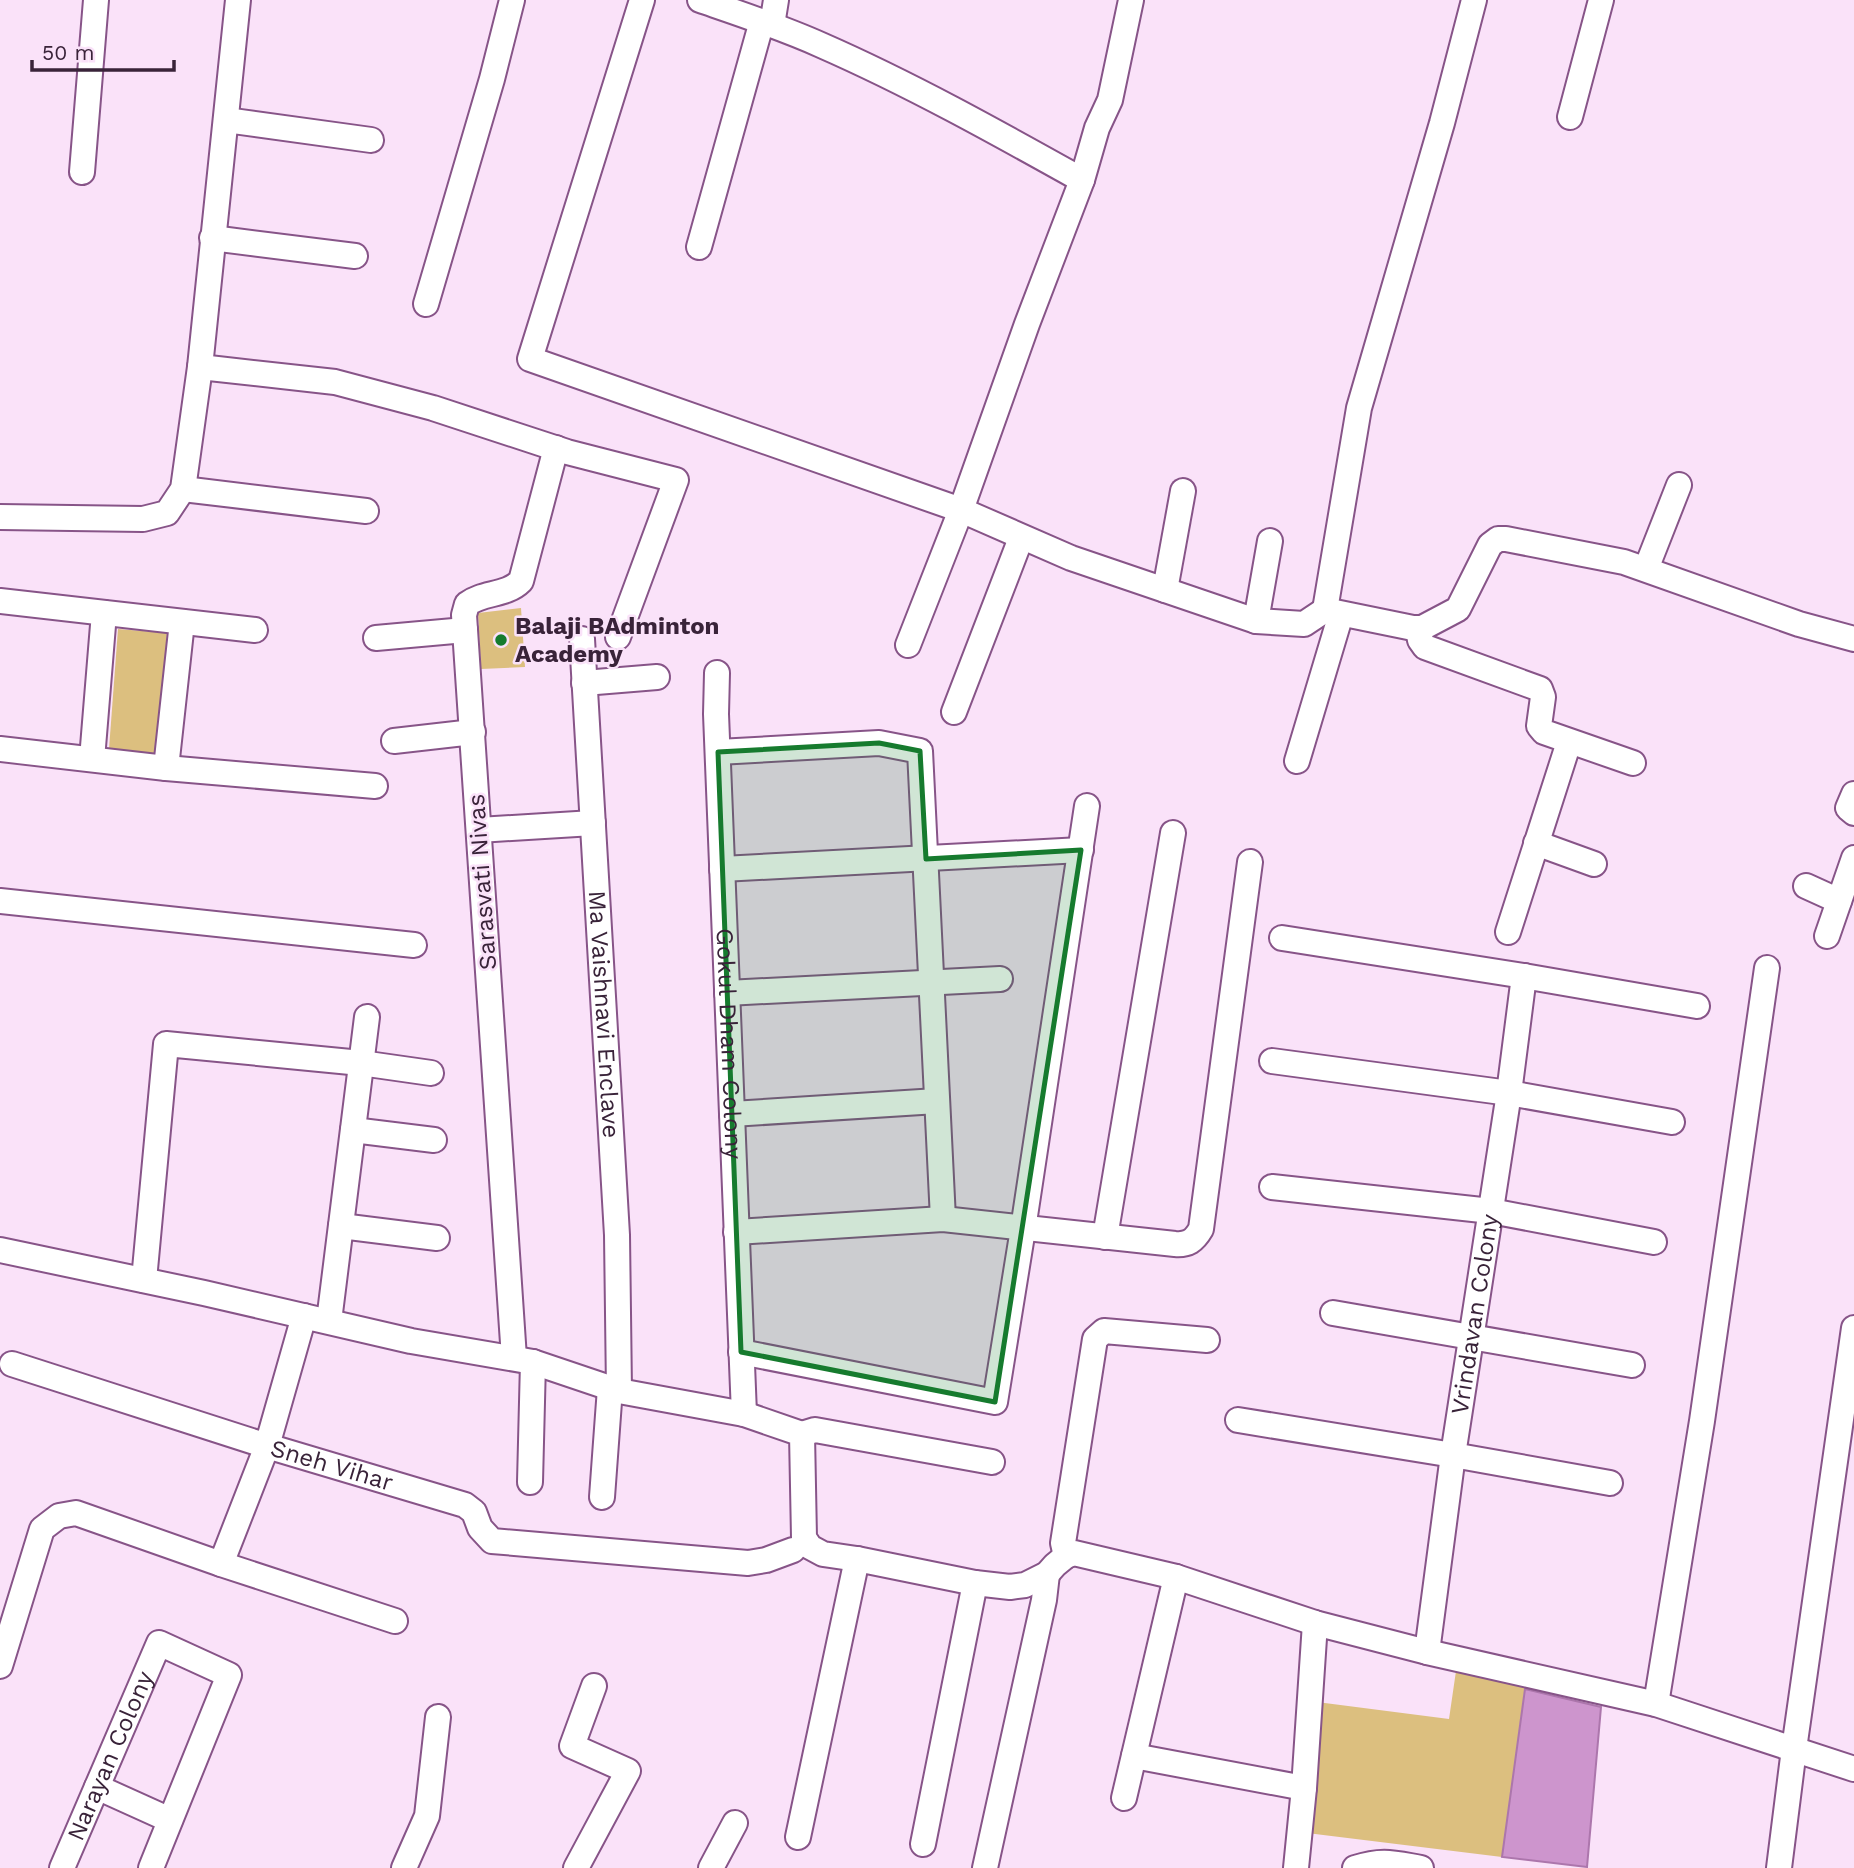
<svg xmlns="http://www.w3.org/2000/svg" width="1854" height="1868" viewBox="0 0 1854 1868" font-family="'Work Sans',sans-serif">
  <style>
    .green { fill: #dcbf7f }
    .building { fill: #cd95cd; stroke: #ac76ac; stroke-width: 2 }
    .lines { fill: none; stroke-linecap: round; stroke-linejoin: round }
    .minor-casing { stroke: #875488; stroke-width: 28 }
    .minor { stroke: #fff; stroke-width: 24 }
    .marked { fill: #167b2e; fill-opacity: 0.2; stroke: #167b2e; stroke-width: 5; stroke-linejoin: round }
    .poi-dot { fill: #167b2e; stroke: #fae2f9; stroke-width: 2.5 }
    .labels { text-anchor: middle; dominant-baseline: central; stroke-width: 5; stroke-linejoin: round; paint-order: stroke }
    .poi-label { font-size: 24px; font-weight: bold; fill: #392339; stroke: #fae2f9; text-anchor: start }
    .street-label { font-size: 24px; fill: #392339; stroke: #fae2f9 }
  </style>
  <rect width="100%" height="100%" fill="#fae2f9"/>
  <g class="green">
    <polygon points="521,608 525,667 481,669 478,613"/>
    <polygon points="118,629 167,633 157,755 109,749"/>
    <polygon points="1456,1671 1525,1686 1502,1857 1307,1833 1317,1702 1449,1719"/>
  </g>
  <polygon class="building" points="1525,1689 1601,1707 1587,1867 1502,1857"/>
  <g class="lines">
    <defs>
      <g id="minor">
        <polyline points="642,0 530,359 961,510 1071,558 1256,621 1304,624 1325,610 1413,628 1422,628 1458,609 1490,545 1498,539 1506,539 1624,562 1799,624 1854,639"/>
        <path d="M700,0c41,14 81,27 121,45 89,39 175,87 261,135"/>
        <polyline points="772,25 776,0"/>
        <polyline points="1570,117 1601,0"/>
        <polyline points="226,120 371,140"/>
        <polyline points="82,172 96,0"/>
        <polyline points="212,238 355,256"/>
        <polyline points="699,247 762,21"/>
        <polyline points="426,304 492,79 512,0"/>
        <polyline points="200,367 335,382 433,408 567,452 676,480 618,637"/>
        <polyline points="183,489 366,511"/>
        <polyline points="0,517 143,519 167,513 183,489 200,367 238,0"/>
        <polyline points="1646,569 1679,485"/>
        <polyline points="1165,590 1183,491"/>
        <polyline points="0,601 255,630"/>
        <polyline points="1325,610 1359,408 1442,123 1474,0"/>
        <polyline points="1256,621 1270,541"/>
        <polyline points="1418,629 1420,640 1425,647 1540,689 1543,697 1539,726 1544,732 1633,763"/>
        <polyline points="376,638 465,630"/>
        <path id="s1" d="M582,639l35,596 2,156"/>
        <polyline points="908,645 961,510 1027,324 1082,180 1097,128 1110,100 1131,0"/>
        <path id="s2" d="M717,673l-1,41 28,700"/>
        <polyline points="584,683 657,677"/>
        <polyline points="954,712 1021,538"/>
        <polyline points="394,741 473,732"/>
        <polyline points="0,749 166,768 375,786"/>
        <polyline points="718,752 879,743 920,751 943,1219"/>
        <polyline points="92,759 104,613"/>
        <polyline points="1297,761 1341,614"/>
        <polyline points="166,768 182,622"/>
        <polyline points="1854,794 1848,808 1854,813"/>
        <polyline points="479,830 593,823"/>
        <polyline points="1536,843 1594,864"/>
        <polyline points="722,869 1081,850"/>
        <polyline points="1806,886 1839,901"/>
        <polyline points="0,901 414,945"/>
        <polyline points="1508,932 1569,742"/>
        <polyline points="1827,936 1854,858"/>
        <polyline points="1282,938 1524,976 1697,1006"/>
        <polyline points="727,993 1000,979"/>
        <polyline points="1272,1061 1509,1093 1672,1122"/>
        <polyline points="732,1114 937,1101"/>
        <polyline points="353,1130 434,1140"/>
        <polyline points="1272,1187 1491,1211 1654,1242"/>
        <polyline points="341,1226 437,1238"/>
        <path d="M736,1232l207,-13 232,25c13,1 19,-3 26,-15l49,-367"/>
        <polyline points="1105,1237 1173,833"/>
        <polyline points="0,1250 204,1293 411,1341 533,1362 619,1391 744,1414 802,1434 804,1538 810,1547 823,1554 857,1559 975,1583 1010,1587 1025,1585 1047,1574 1055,1565 1066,1556 1074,1553 1176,1577 1315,1623 1427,1652 1656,1704 1854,1769"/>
        <polyline points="144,1280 166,1044 361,1063 431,1073"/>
        <polyline points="1333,1313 1632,1365"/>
        <polyline points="329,1321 367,1017"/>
        <polyline points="741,1352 995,1402 1023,1229 1087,806"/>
        <path d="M514,1358l-50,-743 3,-11c16,-12 39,-8 54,-23l35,-133"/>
        <polyline points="12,1364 267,1446 304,1316"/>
        <polyline points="1238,1420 1453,1455 1610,1483"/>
        <polyline points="802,1434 815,1430 992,1462"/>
        <polyline points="530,1482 533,1362"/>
        <polyline points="602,1497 610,1388"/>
        <polyline points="1066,1556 1063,1543 1095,1339 1104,1331 1207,1340"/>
        <polyline points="221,1564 395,1621"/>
        <path id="s3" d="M1427,1652l26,-197 56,-362 15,-117"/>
        <path id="s4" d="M0,1666l42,-137 17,-13 17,-3 145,51 46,-118 198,59 9,7 6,16 12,13 256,22 18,-3 27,-10"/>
        <polyline points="1656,1704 1702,1421 1767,968"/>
        <polyline points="1134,1756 1304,1788"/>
        <polyline points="97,1787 170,1820"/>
        <polyline points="1124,1798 1176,1577"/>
        <polyline points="798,1837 857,1559"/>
        <polyline points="923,1844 975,1583"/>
        <path id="s5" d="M62,1868l97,-225 70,32 -78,193"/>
        <polyline points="404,1868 427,1816 438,1717"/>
        <polyline points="576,1868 628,1771 572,1746 594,1686"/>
        <polyline points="711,1868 735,1823"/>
        <polyline points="985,1868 1044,1600 1047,1574"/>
        <polyline points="1296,1868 1304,1788 1315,1623"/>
        <path d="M1355,1868c28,-9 38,-5 66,0"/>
        <polyline points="1779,1868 1794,1749 1854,1328"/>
      </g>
    </defs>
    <use href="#minor" class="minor-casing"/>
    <use href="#minor" class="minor"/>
  </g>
  <path class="marked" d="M879,743l41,8 6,108 155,-9 -86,552 -254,-50 -23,-600z"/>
  <circle class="poi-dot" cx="501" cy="640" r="7"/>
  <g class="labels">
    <g class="poi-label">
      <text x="515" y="626">Balaji BAdminton<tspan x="515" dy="28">Academy</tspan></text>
    </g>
    <g class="street-label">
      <text transform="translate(482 882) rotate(-94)">Sarasvati Nivas</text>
      <text stroke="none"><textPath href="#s1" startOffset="376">Ma Vaishnavi Enclave</textPath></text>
      <text stroke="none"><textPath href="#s2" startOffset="371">Gokul Dham Colony</textPath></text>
      <text stroke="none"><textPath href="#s3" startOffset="341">Vrindavan Colony</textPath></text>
      <text stroke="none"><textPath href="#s4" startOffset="530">Sneh Vihar</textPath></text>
      <text stroke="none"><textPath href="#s5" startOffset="122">Narayan Colony</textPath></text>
    </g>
  </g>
  <path d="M32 60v10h142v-10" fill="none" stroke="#392339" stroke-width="3.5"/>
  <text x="42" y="60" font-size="21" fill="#392339" stroke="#fae2f9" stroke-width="5" paint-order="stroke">50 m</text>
</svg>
